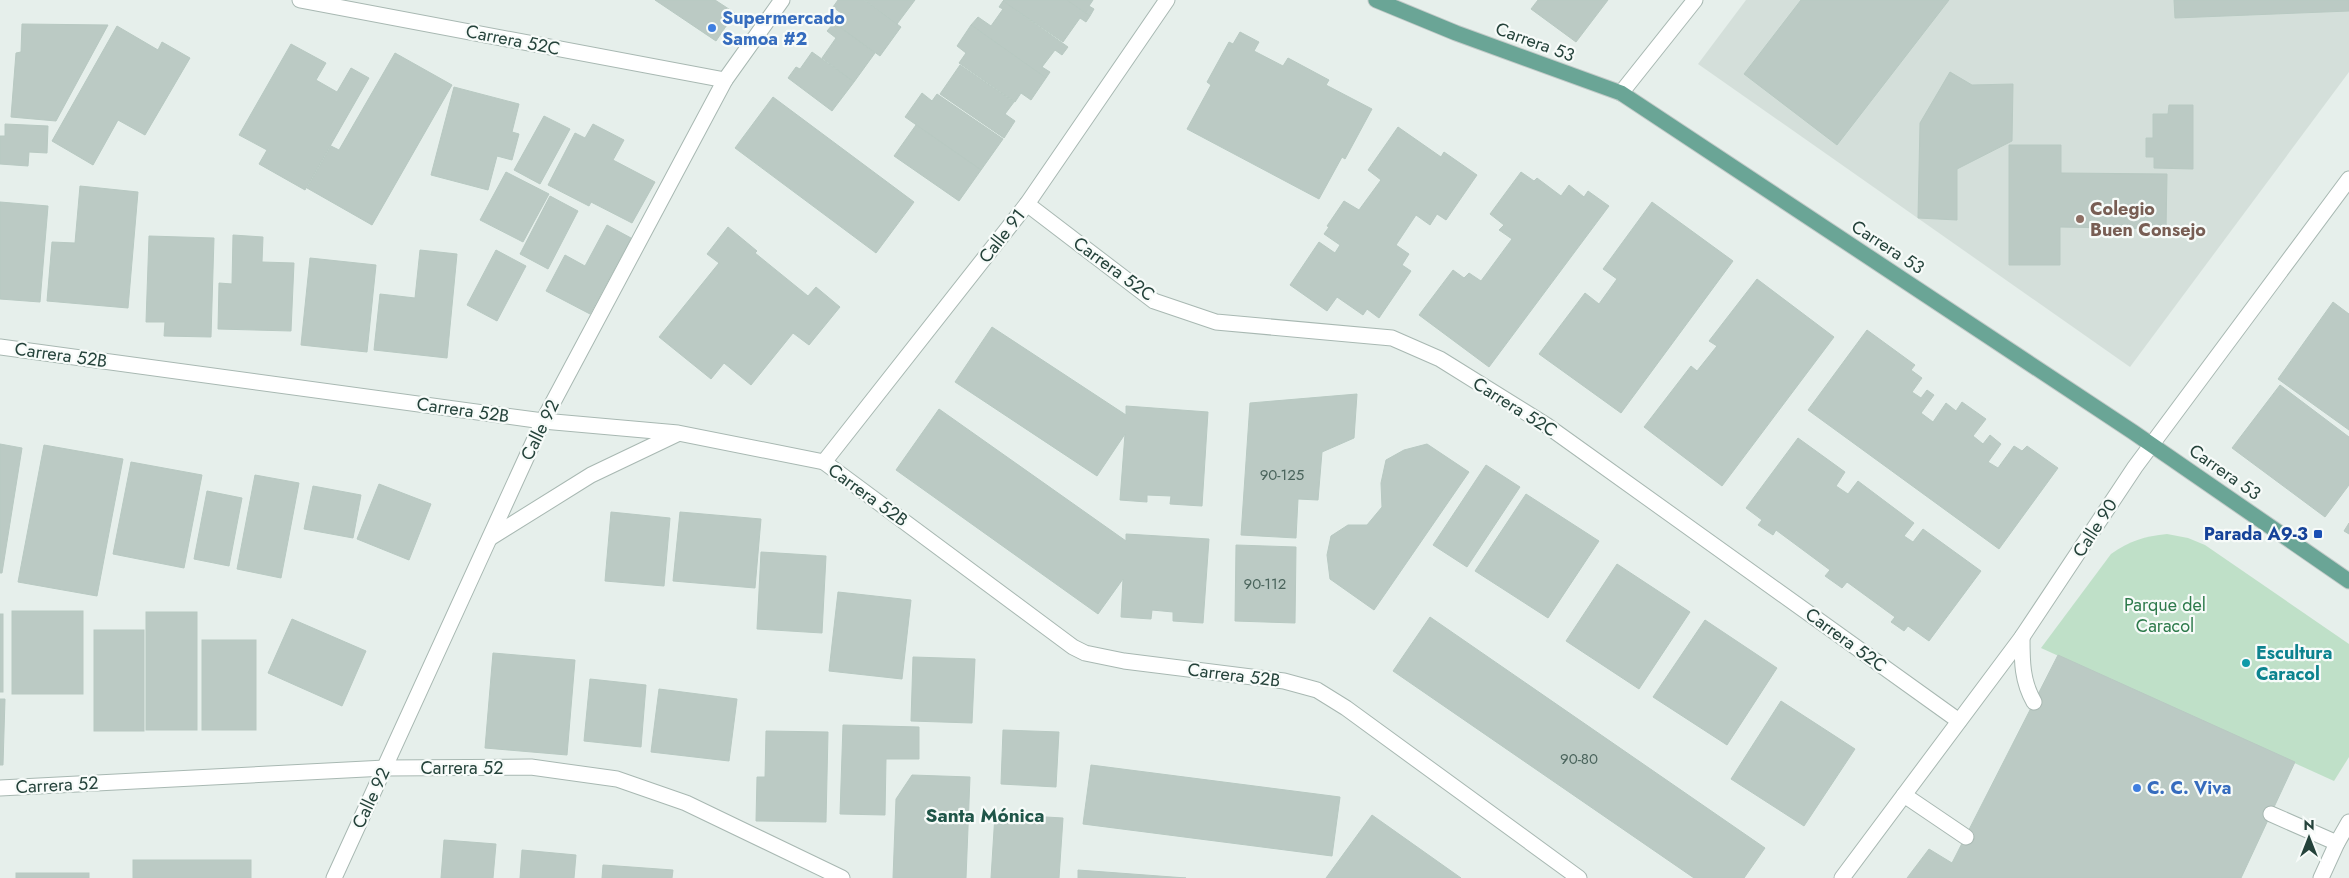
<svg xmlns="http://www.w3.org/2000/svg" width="2349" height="878" viewBox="0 0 2349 878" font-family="Jost,sans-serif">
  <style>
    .built { fill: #d4dfda }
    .green { fill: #bfe0c8 }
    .building { fill: #bbcac4; stroke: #b8c9c2 }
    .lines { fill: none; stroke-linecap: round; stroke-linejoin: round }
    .minor-casing { stroke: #a8b8b2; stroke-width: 17 }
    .major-casing { stroke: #c2cac8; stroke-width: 17 }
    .minor { stroke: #fff; stroke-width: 15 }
    .major { stroke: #6aa596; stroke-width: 15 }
    .shop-dot { fill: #3f7fe0; stroke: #f7fbf9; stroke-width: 2 }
    .education-dot { fill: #8d6e63; stroke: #f7fbf9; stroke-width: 2 }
    .transit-dot { fill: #1a4fb4; stroke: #f7fbf9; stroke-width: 2 }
    .culture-dot { fill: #0f9aa8; stroke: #f7fbf9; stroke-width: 2 }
    .labels { text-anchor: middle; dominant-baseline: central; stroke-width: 4.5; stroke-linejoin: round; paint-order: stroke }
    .number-label { font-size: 15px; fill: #4a645c }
    .shop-label { font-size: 18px; font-weight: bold; fill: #366cbe; stroke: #f7fbf9; text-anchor: start }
    .street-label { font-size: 18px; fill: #24423a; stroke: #f7fbf9 }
    .education-label { font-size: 18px; font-weight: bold; fill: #785e54; stroke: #f7fbf9; text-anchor: start }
    .transit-label { font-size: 18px; font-weight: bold; fill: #164399; stroke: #f7fbf9; text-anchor: end }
    .park-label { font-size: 18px; fill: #2d7a4b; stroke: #f7fbf9 }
    .culture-label { font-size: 18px; font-weight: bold; fill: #0d838f; stroke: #f7fbf9; text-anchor: start }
    .neighbourhood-label { font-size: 19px; font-weight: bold; fill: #1f5548; stroke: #f7fbf9 }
  </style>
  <rect width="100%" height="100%" fill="#e6efeb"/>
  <polygon class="built" points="1746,0 2349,0 2349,72 2130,367 1698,64"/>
  <path class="green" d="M2167,534l21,4 17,7 144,99v113l-15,24 -293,-133 70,-94c18,-13 34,-18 56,-20z"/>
  <g class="building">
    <polygon points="655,0 715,0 735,13 716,41"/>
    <polygon points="838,0 864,0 901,27 880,56 834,23 841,13 833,7"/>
    <polygon points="865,0 915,0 897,24"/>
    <polygon points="1004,0 1067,0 1090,16 1086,22 1080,18 1063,42 1003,1"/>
    <polygon points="1067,0 1093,0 1089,6 1094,9 1090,16"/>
    <polygon points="1538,0 1608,0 1576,42 1531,9"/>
    <polygon points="1801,0 1949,0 1837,145 1744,74"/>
    <polygon points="2174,0 2349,0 2349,11 2175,18"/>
    <polygon points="1003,1 1068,47 1062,55 1055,50 1042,67 1050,72 1046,78 971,25 978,17 991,26 1003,9 999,7"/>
    <polygon points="834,23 875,53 854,82 822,58 836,38 827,31"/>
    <polygon points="22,24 108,25 56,121 11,117 16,53 21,52"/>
    <polygon points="971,25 1046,78 1031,100 1021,93 1015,102 959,63 966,53 957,46"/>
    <polygon points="117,26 158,50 162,42 190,58 145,135 118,120 93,165 52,141"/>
    <polygon points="1240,32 1259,42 1254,51 1283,66 1288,58 1329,80 1326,85 1372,109 1345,159 1342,157 1319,199 1187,129 1211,85 1207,82 1229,42 1233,44"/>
    <polygon points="291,44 326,63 316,80 337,92 351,68 369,78 305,190 259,164 267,150 239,135"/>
    <polygon points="812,52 854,82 832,111 788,78 796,67 800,69"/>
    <polygon points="395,53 452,85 372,225 307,188 331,146 339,150"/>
    <polygon points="960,65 1014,102 1005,114 1015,121 1004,138 940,94"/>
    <polygon points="1950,72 1972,85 2013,84 2012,141 1957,169 1957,220 1918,218 1920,123"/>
    <polygon points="454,87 519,104 512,132 519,134 512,160 497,156 488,190 431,175"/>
    <polygon points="922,93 932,101 937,94 1003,139 981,170 905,117"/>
    <polygon points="773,97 914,202 876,253 735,148"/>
    <polygon points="2169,105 2193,105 2193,169 2154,168 2154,157 2146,157 2146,138 2153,138 2153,114 2168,114"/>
    <polygon points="544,116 570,129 540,184 514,170"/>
    <polygon points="5,124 48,126 47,153 29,152 28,166 0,164 0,136 5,136"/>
    <polygon points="593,124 624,140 613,160 655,182 632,223 591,202 589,206 548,185 575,133 585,138"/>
    <polygon points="916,125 981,170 959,201 894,156"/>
    <polygon points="1398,127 1441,157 1444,152 1477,175 1446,220 1437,214 1430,225 1416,215 1396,245 1409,254 1402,265 1411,271 1379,318 1367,309 1363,315 1337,297 1327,311 1290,285 1319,242 1335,253 1340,245 1324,234 1329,227 1327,226 1344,201 1359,210 1381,180 1368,170"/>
    <polygon points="2009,145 2061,145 2061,173 2167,174 2166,229 2060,227 2060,265 2009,265"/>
    <polygon points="506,172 549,194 523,242 480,220"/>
    <polygon points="1521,172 1534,181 1537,178 1561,196 1569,185 1584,197 1588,191 1609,206 1489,367 1419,315 1453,270 1464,278 1469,273 1481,281 1512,239 1499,230 1504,225 1490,214"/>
    <polygon points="80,186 138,192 128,308 47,301 52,242 75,243"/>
    <polygon points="550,196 578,211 548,269 520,254"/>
    <polygon points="0,202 48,206 40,302 0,299"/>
    <polygon points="1652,202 1733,261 1621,413 1539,354 1585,293 1599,304 1617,279 1603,269"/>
    <polygon points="607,225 631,238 590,314 546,291 565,255 585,266"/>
    <polygon points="728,227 757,251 755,253 808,296 816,287 840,307 809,345 793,333 751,385 724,363 711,379 659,337 719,263 707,254"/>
    <polygon points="233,235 263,237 262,262 294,263 291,331 218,329 219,283 232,284"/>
    <polygon points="149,236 214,238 211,337 164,336 165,322 146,322"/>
    <polygon points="420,250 457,254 447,358 374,350 380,294 415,298"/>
    <polygon points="496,250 526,266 497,321 467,305"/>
    <polygon points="310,258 376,265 367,352 301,345"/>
    <polygon points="1757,279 1834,337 1722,486 1644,427 1691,366 1697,371 1717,346 1709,341"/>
    <polygon points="2333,302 2349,314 2349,430 2278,379"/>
    <polygon points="992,327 1126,415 1126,406 1208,412 1202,506 1170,504 1171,496 1147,495 1147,502 1120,500 1125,434 1097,476 955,382"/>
    <polygon points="1867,330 1915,365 1911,370 1922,378 1912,392 1921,398 1927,390 1934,395 1921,413 1933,422 1946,403 1956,411 1962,402 1986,419 1973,436 1983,444 1990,435 2001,444 1988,462 1998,468 2014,446 2022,451 2027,446 2058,468 1999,549 1808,410"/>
    <polygon points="2280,385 2349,437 2349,485 2325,517 2232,448"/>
    <polygon points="1357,394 1354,438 1322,452 1318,500 1298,499 1296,538 1241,535 1250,403"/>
    <polygon points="939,409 1126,541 1126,534 1209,539 1203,623 1173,621 1173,612 1152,610 1151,619 1121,617 1123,579 1098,614 896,470"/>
    <polygon points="1798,438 1845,472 1836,486 1848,494 1858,481 1914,523 1904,536 1913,542 1923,529 1981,571 1929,641 1908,626 1904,631 1891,622 1895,617 1847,582 1842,588 1825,576 1830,570 1776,530 1773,535 1758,525 1762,520 1746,508"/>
    <polygon points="0,444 22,448 2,573 0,573"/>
    <polygon points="1427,444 1469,472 1374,610 1330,579 1327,555 1331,536 1348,525 1367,525 1382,507 1381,483 1386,460 1404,450"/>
    <polygon points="44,445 123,459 97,596 18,582"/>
    <polygon points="131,462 202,475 184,568 113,554"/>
    <polygon points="1486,465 1520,487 1467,567 1433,545"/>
    <polygon points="255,475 299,483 281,578 237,569"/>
    <polygon points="379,484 431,504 409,560 357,539"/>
    <polygon points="313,486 361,495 353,538 304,529"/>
    <polygon points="207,491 242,498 229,566 194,559"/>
    <polygon points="1526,494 1599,541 1548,618 1475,571"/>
    <polygon points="611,512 670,518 664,586 605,581"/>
    <polygon points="680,512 761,519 755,588 673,581"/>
    <polygon points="2349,523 2349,534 2344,531"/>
    <polygon points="1236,545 1296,547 1295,623 1235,621"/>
    <polygon points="761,552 826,556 822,633 757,629"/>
    <polygon points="1617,564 1690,612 1639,689 1566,641"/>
    <polygon points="838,592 911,600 902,679 829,671"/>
    <rect x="12" y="611" width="71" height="83"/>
    <rect x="146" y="612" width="51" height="118"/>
    <rect x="0" y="614" width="3" height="78"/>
    <polygon points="1430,617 1765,848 1744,878 1694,878 1393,671"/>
    <polygon points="292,619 366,651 342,706 268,673"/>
    <polygon points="1705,620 1777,668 1727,745 1653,697"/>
    <rect x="94" y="630" width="50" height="101"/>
    <rect x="202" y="640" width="54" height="90"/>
    <polygon points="493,653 575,660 567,755 485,748"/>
    <polygon points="2058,655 2295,762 2241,878 1907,878 1929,849 1952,863"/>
    <polygon points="913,657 975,659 972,723 911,721"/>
    <polygon points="590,679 646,685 641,747 584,741"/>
    <polygon points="659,689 737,699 729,761 651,752"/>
    <polygon points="0,699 5,699 3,765 0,765"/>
    <polygon points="1781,701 1855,749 1804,826 1731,779"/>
    <polygon points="843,725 919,727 919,759 886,759 885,815 840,814"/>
    <polygon points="1003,730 1059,732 1056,787 1001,784"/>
    <polygon points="766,731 828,732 826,822 756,821 757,777 765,777"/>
    <polygon points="1091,765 1340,797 1332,856 1083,824"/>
    <polygon points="912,775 970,777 966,878 893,878 896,799"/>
    <polygon points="995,814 1063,818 1059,878 991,878"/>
    <polygon points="1372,815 1461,878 1326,878"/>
    <polygon points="444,840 496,844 493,878 441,878"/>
    <polygon points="522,850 576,855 574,878 520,878"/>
    <rect x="133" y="860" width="118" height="18"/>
    <polygon points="603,865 673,870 672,878 602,878"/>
    <polygon points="1078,870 1186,878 1078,878"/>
    <rect x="16" y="873" width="73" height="5"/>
  </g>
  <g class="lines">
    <defs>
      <g id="minor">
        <polyline points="300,0 725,80"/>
        <polyline points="1621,93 1695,0"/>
        <polyline points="1027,204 1154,301 1216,322 1392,338 1440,359 1546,425 1959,721"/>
        <polyline points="0,347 543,421 678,433 824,462 1073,647 1085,653 1124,661 1284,681 1317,690 1346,708 1579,878"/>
        <polyline points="824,462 1027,204 1167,0"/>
        <polyline points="490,538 591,475 677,434"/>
        <path d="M2022,637c0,25 0,44 12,65"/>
        <polyline points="0,788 385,768 531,767 617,779 686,803 842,878"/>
        <polyline points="1904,795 1966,837"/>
        <polyline points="2271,814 2337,843"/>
        <polyline points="334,878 543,421 725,80 782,0"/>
        <polyline points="1842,878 2022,637 2135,467 2349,179"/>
        <polyline points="2321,878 2337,843 2349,822"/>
      </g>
      <polyline id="major" points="1376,0 1456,33 1621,93 2133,432 2349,581"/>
    </defs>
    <use href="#minor" class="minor-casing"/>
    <use href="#major" class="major-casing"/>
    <use href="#minor" class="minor"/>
    <use href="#major" class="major"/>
  </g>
  <g class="shop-dot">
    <circle cx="712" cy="28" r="5"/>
    <circle cx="2137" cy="788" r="5"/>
  </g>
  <circle class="education-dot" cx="2080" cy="219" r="5"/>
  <rect class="transit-dot" x="2313" y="529" width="10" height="10" rx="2.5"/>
  <circle class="culture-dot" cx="2246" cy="663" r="5"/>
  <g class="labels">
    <g class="number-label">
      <text x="1282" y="475">90-125</text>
      <text x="1265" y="584">90-112</text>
      <text x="1579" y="759">90-80</text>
    </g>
    <g class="shop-label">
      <text x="722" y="18">Supermercado<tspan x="722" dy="21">Samoa #2</tspan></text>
      <text x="2147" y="788">C. C. Viva</text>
    </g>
    <g class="street-label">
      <text transform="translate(513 40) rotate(11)">Carrera 52C</text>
      <text transform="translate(1535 42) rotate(20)">Carrera 53</text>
      <text transform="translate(1002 236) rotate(-52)">Calle 91</text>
      <text transform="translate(1888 247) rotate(33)">Carrera 53</text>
      <text transform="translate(1114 269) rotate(36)">Carrera 52C</text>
      <text transform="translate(61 355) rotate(8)">Carrera 52B</text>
      <text transform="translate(1515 407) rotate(32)">Carrera 52C</text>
      <text transform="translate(463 410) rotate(8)">Carrera 52B</text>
      <text transform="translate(540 430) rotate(-64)">Calle 92</text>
      <text transform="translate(2225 472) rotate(35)">Carrera 53</text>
      <text transform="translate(868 495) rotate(36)">Carrera 52B</text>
      <text transform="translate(2095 528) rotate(-57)">Calle 90</text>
      <text transform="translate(1846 640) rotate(36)">Carrera 52C</text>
      <text transform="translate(1234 675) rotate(7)">Carrera 52B</text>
      <text x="462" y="768">Carrera 52</text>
      <text transform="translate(57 785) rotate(-3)">Carrera 52</text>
      <text transform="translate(371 798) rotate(-65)">Calle 92</text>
    </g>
    <g class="education-label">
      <text x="2090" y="209">Colegio<tspan x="2090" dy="21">Buen Consejo</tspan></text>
    </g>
    <g class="transit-label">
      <text x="2308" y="534">Parada A9-3</text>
    </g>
    <g class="park-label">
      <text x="2165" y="605">Parque del<tspan x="2165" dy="21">Caracol</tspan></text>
    </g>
    <g class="culture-label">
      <text x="2256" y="653">Escultura<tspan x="2256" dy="21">Caracol</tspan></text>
    </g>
    <g class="neighbourhood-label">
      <text x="985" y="815">Santa Mónica</text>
    </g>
  </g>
  <g transform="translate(2309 838)" stroke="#f7fbf9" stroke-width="4" paint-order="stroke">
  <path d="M0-4L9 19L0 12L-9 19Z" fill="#24423a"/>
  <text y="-8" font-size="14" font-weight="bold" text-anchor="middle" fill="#24423a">N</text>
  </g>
</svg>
